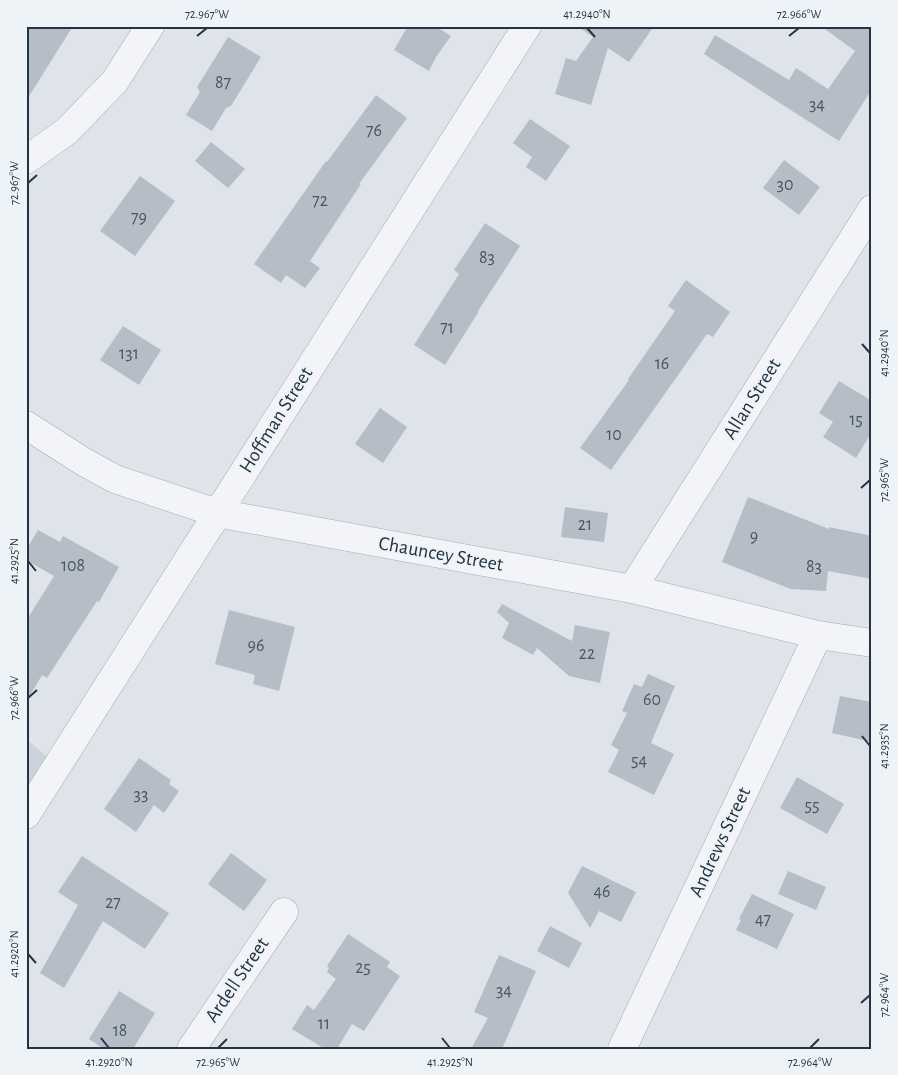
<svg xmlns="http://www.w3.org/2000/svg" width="898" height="1075" viewBox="0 0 898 1075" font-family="'Alegreya Sans',sans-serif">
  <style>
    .built { fill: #ccd3dc }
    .building { fill: #b5bdc7 }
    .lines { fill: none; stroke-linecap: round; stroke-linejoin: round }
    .minor-casing { stroke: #a4abb4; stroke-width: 29 }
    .minor { stroke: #f2f4f7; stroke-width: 28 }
    .ticks { fill: none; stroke: #263342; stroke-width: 2 }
    .labels { text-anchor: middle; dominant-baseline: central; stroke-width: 4; stroke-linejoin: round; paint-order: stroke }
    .number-label { font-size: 18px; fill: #4a5663 }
    .street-label { font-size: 20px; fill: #263342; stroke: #eef3f7 }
    .neatline { fill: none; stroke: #263342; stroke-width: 2 }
    .ticks-label { font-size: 12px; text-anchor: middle; fill: #263342 }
  </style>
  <rect width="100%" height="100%" fill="#dfe4ea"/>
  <polygon class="built" points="26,739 57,765 26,815"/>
  <g class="building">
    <polygon points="26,26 73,26 26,101"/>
    <polygon points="408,26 435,26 451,36 436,57 429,71 394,50"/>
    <polygon points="577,26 654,26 629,62 608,48 591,105 555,94 566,58 576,61 593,37"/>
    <polygon points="821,26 872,26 872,89 839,141 704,54 715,35 789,80 796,68 828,89 855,51"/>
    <polygon points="228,37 261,57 231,106 226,108 212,131 186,115 200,92 197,87"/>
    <polygon points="376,95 407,118 359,184 361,184 310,261 320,268 305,288 286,275 281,283 254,264 326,161 327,162"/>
    <polygon points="530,119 570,146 546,181 526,167 532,157 513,143"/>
    <polygon points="211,142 245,169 228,188 195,161"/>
    <polygon points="784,160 820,187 799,215 763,188"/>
    <polygon points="140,176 175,201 135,256 100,231"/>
    <polygon points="485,223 520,246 478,311 479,311 445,365 414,345 459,274 454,270"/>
    <polygon points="686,280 730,312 713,337 707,334 611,470 580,448 629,380 628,379 675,311 668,306"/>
    <polygon points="123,326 161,350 139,385 100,360"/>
    <polygon points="839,381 872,401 872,432 856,458 823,437 833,422 819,413"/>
    <polygon points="380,408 407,427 383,463 355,444"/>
    <polygon points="748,497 829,529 829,527 872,536 872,579 828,571 826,591 791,589 722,562"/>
    <polygon points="565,507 608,513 604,542 561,537"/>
    <polygon points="38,530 60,542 63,536 119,567 99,602 97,601 47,678 42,675 26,702 26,621 54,576 26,560 26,550"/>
    <polygon points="502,604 572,641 575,625 610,632 600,683 569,676 537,648 533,655 502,638 509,623 497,612"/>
    <polygon points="229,610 295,627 279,691 253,684 255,675 215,664"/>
    <polygon points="648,674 675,686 651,743 674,754 654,795 608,772 619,750 611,745 627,713 622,711 634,684 642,687"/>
    <polygon points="840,696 872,702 872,742 832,733"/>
    <polygon points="139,758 171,780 169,784 179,791 164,813 154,805 136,832 104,809"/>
    <polygon points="797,777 844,804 827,834 780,808"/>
    <polygon points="231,853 267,880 244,911 208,884"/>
    <polygon points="82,856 169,913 145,949 103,921 64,988 40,973 78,905 58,892"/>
    <polygon points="582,866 636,892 621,922 599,911 590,928 568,893"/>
    <polygon points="788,871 826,887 816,910 778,894"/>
    <polygon points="752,894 794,914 777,949 736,930 741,920 739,919"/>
    <polygon points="550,926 582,943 569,968 537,951"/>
    <polygon points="348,934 390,962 387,967 400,976 364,1031 352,1024 337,1049 325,1049 292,1029 307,1005 314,1010 336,979 327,972 329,968 327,966"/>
    <polygon points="499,955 536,971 502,1049 471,1049 488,1018 474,1012"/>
    <polygon points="119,991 155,1013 133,1049 104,1049 89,1039"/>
  </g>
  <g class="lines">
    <defs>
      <g id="minor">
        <polyline points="26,160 67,131 115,81 150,26"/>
        <polyline points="26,425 84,462 115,479 217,513 632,589 818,635 872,643"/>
        <polyline points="632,589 872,209"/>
        <polyline points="26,815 527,26"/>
        <polyline points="191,1049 284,912"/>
        <polyline points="622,1049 818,635"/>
      </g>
    </defs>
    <use href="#minor" class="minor-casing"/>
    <use href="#minor" class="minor"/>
  </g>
  <path class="ticks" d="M587,28l8,9M197,36l10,-8M789,36l10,-8M28,183l9,-8M862,344l8,9M861,488l9,-8M28,561l8,10M28,698l9,-8M862,736l8,10M28,954l8,9M861,1003l9,-8M101,1038l8,10M442,1038l8,10M218,1048l9,-9M810,1048l9,-9"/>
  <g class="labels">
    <g class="number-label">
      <text x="223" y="83">87</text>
      <text x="817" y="105">34</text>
      <text x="374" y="131">76</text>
      <text x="785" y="185">30</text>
      <text x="320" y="201">72</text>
      <text x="139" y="218">79</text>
      <text x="487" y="258">83</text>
      <text x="447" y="328">71</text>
      <text x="129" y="354">131</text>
      <text x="662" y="364">16</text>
      <text x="856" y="420">15</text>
      <text x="614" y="435">10</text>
      <text x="585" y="525">21</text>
      <text x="754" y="537">9</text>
      <text x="73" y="566">108</text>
      <text x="814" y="567">83</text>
      <text x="256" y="646">96</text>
      <text x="587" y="654">22</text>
      <text x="652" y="700">60</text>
      <text x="639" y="761">54</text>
      <text x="141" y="795">33</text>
      <text x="812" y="806">55</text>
      <text x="602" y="892">46</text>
      <text x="113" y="903">27</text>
      <text x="763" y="920">47</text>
      <text x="363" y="968">25</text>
      <text x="504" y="991">34</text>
      <text x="324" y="1024">11</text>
      <text x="120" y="1031">18</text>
    </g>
    <g class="street-label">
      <text transform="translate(752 399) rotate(-58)">Allan Street</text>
      <text transform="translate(276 420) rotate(-58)">Hoffman Street</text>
      <text transform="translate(441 554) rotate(10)">Chauncey Street</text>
      <text transform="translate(720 842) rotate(-65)">Andrews Street</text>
      <text transform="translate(237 980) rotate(-56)">Ardell Street</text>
    </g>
  </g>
  <rect width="898" height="1075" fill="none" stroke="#eef3f7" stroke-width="55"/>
  <rect x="28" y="28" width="842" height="1020" class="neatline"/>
  <g class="ticks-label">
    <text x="207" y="18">72.967°W</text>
    <text x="587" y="18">41.2940°N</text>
    <text x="799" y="18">72.966°W</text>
    <text transform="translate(14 183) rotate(-90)" y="4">72.967°W</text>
    <text transform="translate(884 353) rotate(-90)" y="4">41.2940°N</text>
    <text transform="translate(884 480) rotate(-90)" y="4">72.965°W</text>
    <text transform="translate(14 561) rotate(-90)" y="4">41.2925°N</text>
    <text transform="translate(14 698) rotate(-90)" y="4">72.966°W</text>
    <text transform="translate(884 746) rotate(-90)" y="4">41.2935°N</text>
    <text transform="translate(14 954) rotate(-90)" y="4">41.2920°N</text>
    <text transform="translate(884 995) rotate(-90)" y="4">72.964°W</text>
    <text x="109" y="1066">41.2920°N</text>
    <text x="218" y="1066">72.965°W</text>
    <text x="450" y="1066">41.2925°N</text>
    <text x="810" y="1066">72.964°W</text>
  </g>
</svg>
